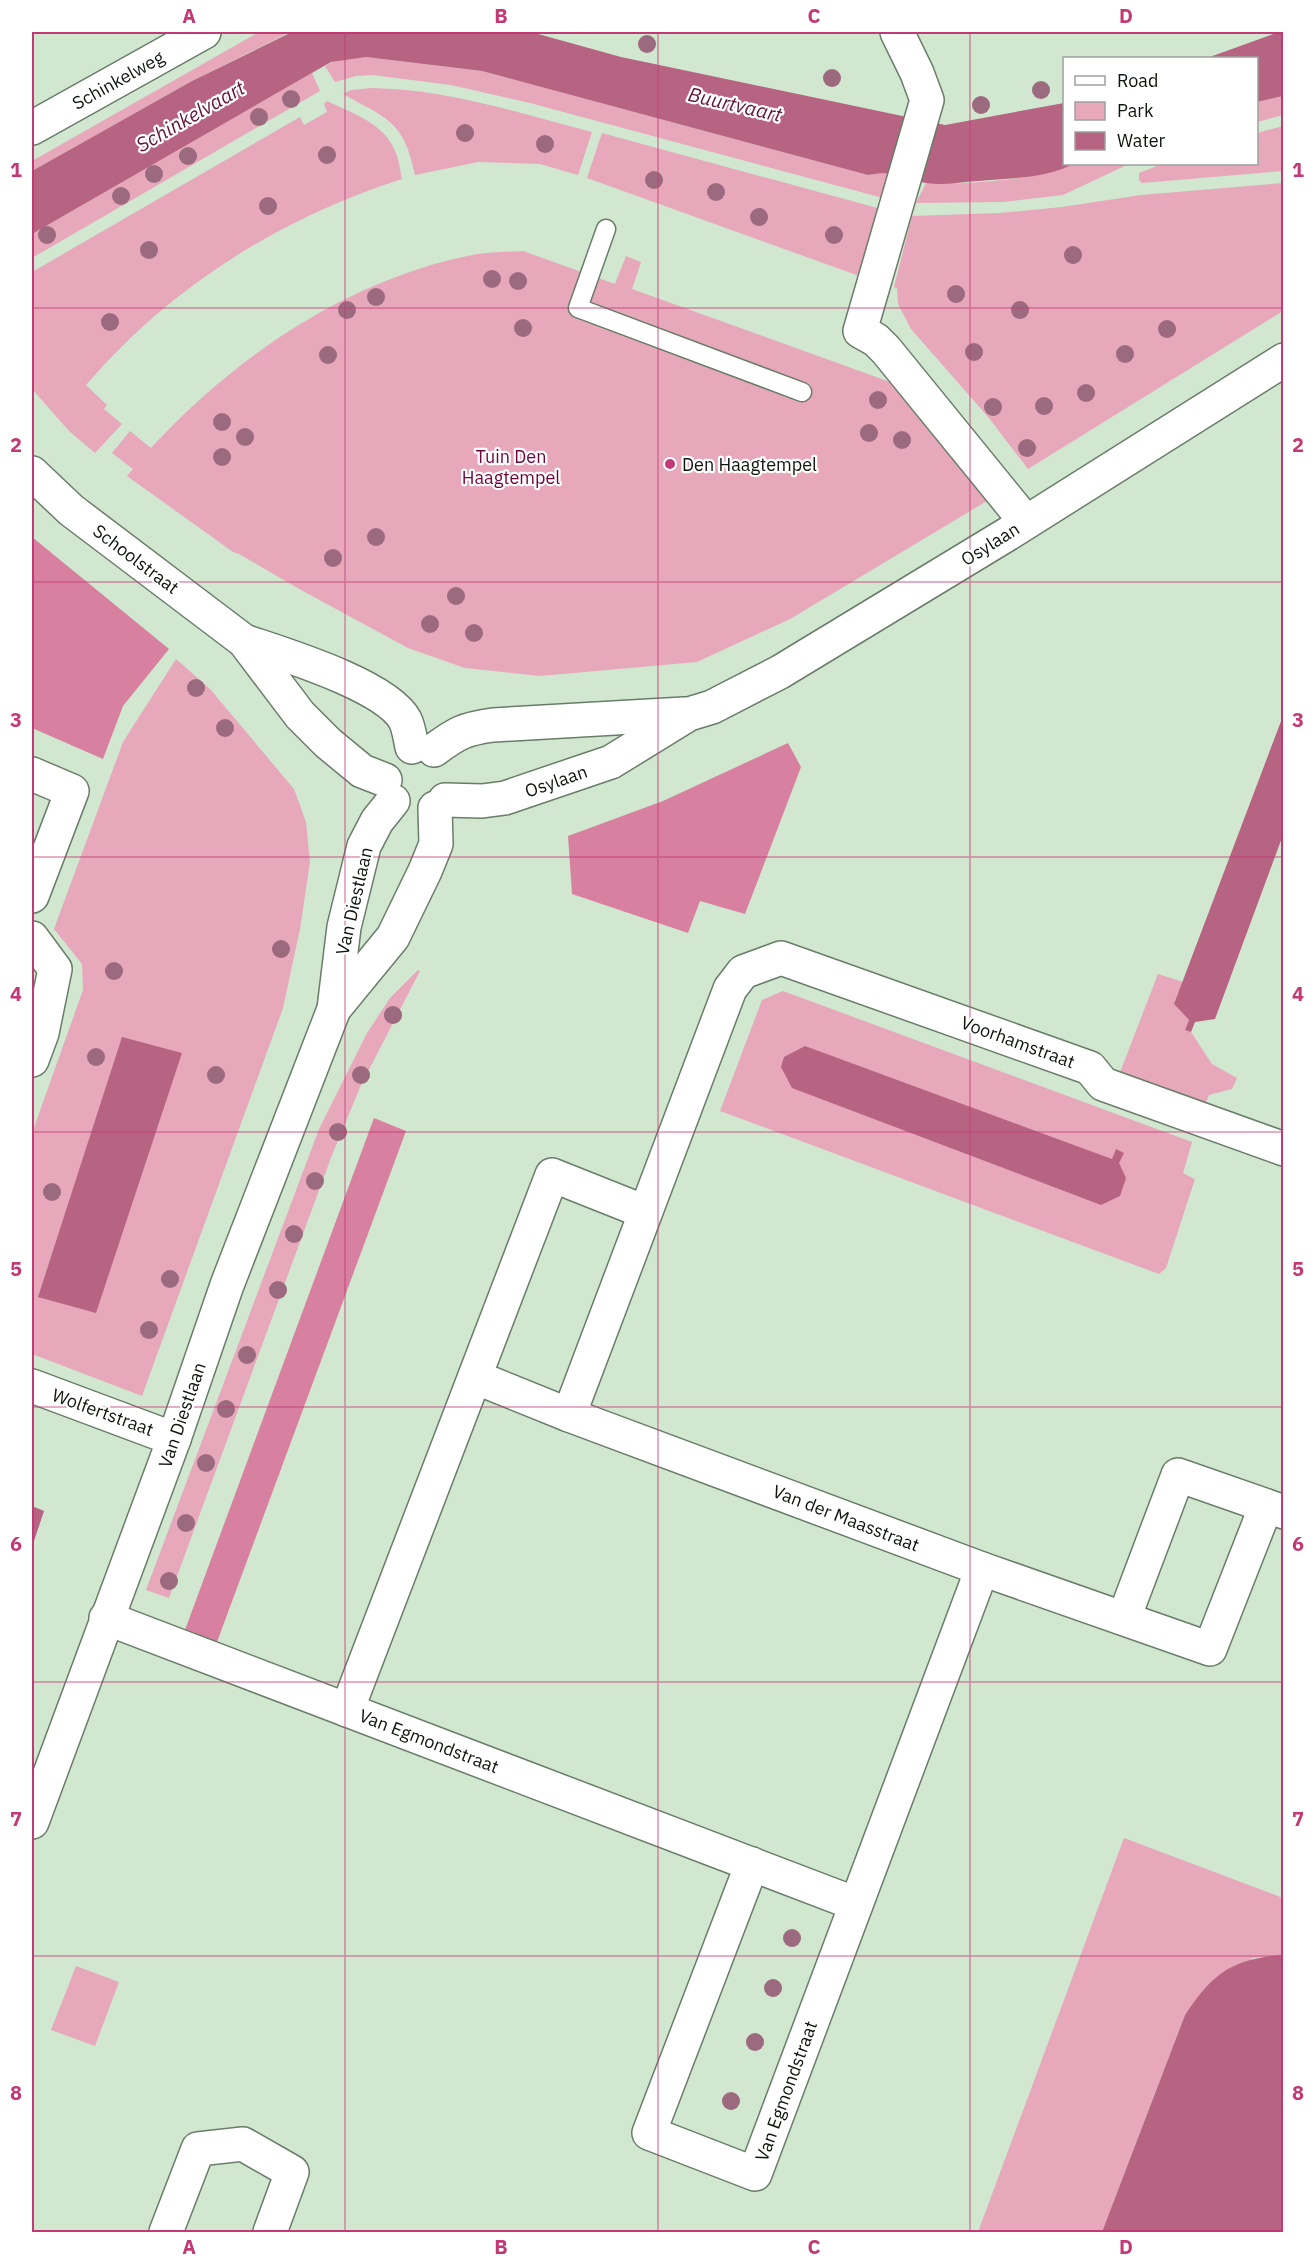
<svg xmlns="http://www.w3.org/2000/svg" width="1315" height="2264" viewBox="0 0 1315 2264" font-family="'IBM Plex Sans',sans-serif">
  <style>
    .green { fill: #e7a8bc }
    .forest { fill: #d7809f }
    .water { fill: #b76382 }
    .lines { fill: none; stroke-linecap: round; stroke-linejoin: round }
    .service-casing { stroke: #697d69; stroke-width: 21 }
    .minor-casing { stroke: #697d69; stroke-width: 36 }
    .tertiary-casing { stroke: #697d69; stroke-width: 36 }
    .service { stroke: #fff; stroke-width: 18 }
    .minor { stroke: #fff; stroke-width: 33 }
    .tertiary { stroke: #fff; stroke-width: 33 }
    .tree { fill: #9c6a7f }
    .grid { fill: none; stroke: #c23975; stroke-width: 1.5; stroke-opacity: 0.55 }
    .poi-dot { fill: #c23975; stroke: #fff; stroke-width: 2 }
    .labels { text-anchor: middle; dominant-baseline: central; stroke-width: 4.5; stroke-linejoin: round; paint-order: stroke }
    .street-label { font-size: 18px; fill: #0d150d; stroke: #fff }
    .park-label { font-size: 18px; fill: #71043d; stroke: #fff }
    .poi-label { font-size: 18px; fill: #0d150d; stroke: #fff; text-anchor: start }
    .water-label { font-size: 20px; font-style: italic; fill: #631539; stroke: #fff }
    .neatline { fill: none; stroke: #c23975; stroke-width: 2 }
    .grid-label { font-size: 20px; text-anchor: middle; font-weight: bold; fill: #c23975 }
  </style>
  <rect width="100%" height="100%" fill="#d1e7d0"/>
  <g class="green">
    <polygon points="259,32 290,32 192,81 32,171 32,161"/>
    <path d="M366,57l116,14 386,104 16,-4 6,2 -7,25 -353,-95 -79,-18 -79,-10 -16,1 -21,6 -10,-16c12,-8 27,-8 41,-9z"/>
    <polygon points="312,73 320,91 32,258 32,234"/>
    <path d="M371,88c75,1 149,25 221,44l-14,43 -38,-11 -62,-2 -63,13c-11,-54 -27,-56 -72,-81l8,-4z"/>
    <polygon points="1283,96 1283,115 1257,122 1256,102"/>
    <path d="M327,101c25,12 57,22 68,50 4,8 5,19 7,28 -122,39 -232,108 -316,206l21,20 -3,4 18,15 -27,29 -26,-22 -37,-42v-117l268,-155 4,8 23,-13 -3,-8z"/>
    <polygon points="1283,126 1283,171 1142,183 1139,180 1139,173 1162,164 1256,164 1257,133"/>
    <polygon points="602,133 881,209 862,277 587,178"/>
    <path d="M1073,164h56l-66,31 -60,7 -87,1 10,-20c35,2 117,-3 147,-19z"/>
    <polygon points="1283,183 1283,311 1028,469 989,418 911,329 898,304 897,288 894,287 912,216 1000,213 1062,207 1141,195"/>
    <path d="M523,251l92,33 11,-28 15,6 -9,27 258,93 97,119 -197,118 -93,43 -157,14 -75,-8 -57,-20 -107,-58 -62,-36 -6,-2 -106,-76 6,-7 -21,-16 18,-22 21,17c86,-93 199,-170 326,-194 14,-2 31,-2 46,-3z"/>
    <polygon points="176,659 210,689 294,789 306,822 310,862 300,929 283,1008 142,1396 32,1354 32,1133 83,990 82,964 54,929 123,742"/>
    <polygon points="418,970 420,971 361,1085 332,1155 169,1598 146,1590 319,1129 367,1033 390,998"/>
    <polygon points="1158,974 1183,982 1174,1004 1189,1020 1186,1030 1191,1032 1212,1064 1237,1078 1232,1089 1209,1095 1204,1107 1119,1075"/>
    <polygon points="783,991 1192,1142 1183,1173 1195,1179 1166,1268 1159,1274 720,1111 762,1000"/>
    <polygon points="1124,1838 1283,1898 1283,1955 1253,1958 1185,2015 1102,2232 978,2232"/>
    <polygon points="76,1966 119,1982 95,2046 51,2030"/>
  </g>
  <g class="forest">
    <polygon points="32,537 169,649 123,706 103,759 32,728"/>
    <polygon points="788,743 801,767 745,914 700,901 688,933 572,894 568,836 663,801"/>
    <polygon points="374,1118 406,1131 217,1642 185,1630"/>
  </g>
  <g class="water">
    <path d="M292,32h239l90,25 324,68 119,-22v61h9c-28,15 -64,14 -95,17 -17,1 -35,5 -52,2 -24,-4 -31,-14 -58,-8l-386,-104 -116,-14 -35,5 -299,172v-63l160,-90z"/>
    <polygon points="1279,32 1283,32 1283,96 1257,102 1256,58 1207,58"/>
    <polygon points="1283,716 1283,835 1215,1019 1195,1022 1191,1032 1185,1030 1189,1020 1174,1004"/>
    <polygon points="122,1037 182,1053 96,1313 38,1297"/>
    <polygon points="805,1046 1112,1159 1116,1149 1124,1153 1119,1163 1126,1178 1120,1196 1101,1205 792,1088 781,1067 784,1057"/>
    <polygon points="32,1506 44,1511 32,1547"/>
    <path d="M1283,1955v277h-181l83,-217c28,-42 47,-56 98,-60z"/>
  </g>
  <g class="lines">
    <defs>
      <polyline id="service" points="606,229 578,308 802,392"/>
      <g id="minor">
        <polyline points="897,32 917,73 927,100 860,331 876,340 886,350 1026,522"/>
        <polyline points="32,128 204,32"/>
        <polyline points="32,774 72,791 32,896"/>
        <polyline points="32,938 55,969 42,1033 32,1060"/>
        <polyline points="475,1377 569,1415 982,1569 1210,1649 1266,1506"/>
        <polyline points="32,1386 174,1439"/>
        <polyline points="569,1415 730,989 743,972 781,958 1090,1068 1103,1084 1284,1149"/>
        <polyline points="106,1618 856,1904"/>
        <polyline points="1124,1618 1178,1475 1284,1512"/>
        <polyline points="347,1710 552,1175 645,1212"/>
        <polyline points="752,1864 649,2133 755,2174 982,1569"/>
        <polyline points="166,2232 198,2149 243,2144 292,2172 270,2232"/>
      </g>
      <g id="tertiary">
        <polyline points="32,473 71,510 244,641 300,715 328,743 362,771 385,780"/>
        <path d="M244,641c38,13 142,44 161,79 4,8 5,18 7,27"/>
        <path d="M434,750c23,-17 30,-21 59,-25l191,-11"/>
        <polyline points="445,800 482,801 505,798 611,762 689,714 712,707 780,672 1006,535 1284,360"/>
        <polyline points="334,1009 393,937 425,871 436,844 435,808"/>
        <polyline points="32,1822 174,1439 227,1285 334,1009 344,927 364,846 377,821 393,801"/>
      </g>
    </defs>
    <use href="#service" class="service-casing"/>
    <use href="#minor" class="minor-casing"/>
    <use href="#tertiary" class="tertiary-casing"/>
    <use href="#service" class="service"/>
    <use href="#minor" class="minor"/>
    <use href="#tertiary" class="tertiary"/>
  </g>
  <g class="tree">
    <circle cx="647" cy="44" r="9"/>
    <circle cx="832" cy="78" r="9"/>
    <circle cx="1041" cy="90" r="9"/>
    <circle cx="291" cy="99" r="9"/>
    <circle cx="981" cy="105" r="9"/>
    <circle cx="259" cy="117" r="9"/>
    <circle cx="465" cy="133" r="9"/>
    <circle cx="545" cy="144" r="9"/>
    <circle cx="327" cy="155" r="9"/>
    <circle cx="188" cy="156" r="9"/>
    <circle cx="154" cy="174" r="9"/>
    <circle cx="654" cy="180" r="9"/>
    <circle cx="716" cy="192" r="9"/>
    <circle cx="121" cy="196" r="9"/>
    <circle cx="268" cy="206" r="9"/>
    <circle cx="759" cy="217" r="9"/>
    <circle cx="47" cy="235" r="9"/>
    <circle cx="834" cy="235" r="9"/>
    <circle cx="149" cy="250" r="9"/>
    <circle cx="1073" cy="255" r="9"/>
    <circle cx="492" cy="279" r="9"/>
    <circle cx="518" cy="281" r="9"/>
    <circle cx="956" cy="294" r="9"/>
    <circle cx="376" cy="297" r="9"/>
    <circle cx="347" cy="310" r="9"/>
    <circle cx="1020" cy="310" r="9"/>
    <circle cx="110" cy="322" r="9"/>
    <circle cx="523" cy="328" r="9"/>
    <circle cx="1167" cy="329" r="9"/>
    <circle cx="974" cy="352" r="9"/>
    <circle cx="1125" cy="354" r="9"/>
    <circle cx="328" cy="355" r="9"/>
    <circle cx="1086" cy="393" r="9"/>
    <circle cx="878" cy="400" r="9"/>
    <circle cx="1044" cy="406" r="9"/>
    <circle cx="993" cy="407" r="9"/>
    <circle cx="222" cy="422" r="9"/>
    <circle cx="869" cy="433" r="9"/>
    <circle cx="245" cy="437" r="9"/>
    <circle cx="902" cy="440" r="9"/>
    <circle cx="1027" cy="448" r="9"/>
    <circle cx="222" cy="457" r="9"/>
    <circle cx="376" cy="537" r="9"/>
    <circle cx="333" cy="558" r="9"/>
    <circle cx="456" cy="596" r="9"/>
    <circle cx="430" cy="624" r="9"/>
    <circle cx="474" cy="633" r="9"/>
    <circle cx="196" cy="688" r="9"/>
    <circle cx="225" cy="728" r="9"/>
    <circle cx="281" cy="949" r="9"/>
    <circle cx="114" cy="971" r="9"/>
    <circle cx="393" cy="1015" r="9"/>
    <circle cx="96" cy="1057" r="9"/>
    <circle cx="216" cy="1075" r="9"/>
    <circle cx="361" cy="1075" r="9"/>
    <circle cx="338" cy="1132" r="9"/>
    <circle cx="315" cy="1181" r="9"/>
    <circle cx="52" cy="1192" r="9"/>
    <circle cx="294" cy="1234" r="9"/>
    <circle cx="170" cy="1279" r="9"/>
    <circle cx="278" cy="1290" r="9"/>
    <circle cx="149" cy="1330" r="9"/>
    <circle cx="247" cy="1355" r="9"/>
    <circle cx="226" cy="1409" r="9"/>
    <circle cx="206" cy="1463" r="9"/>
    <circle cx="186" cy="1523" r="9"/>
    <circle cx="169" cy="1581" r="9"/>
    <circle cx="792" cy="1938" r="9"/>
    <circle cx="773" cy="1988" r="9"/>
    <circle cx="755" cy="2042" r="9"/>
    <circle cx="731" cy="2101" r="9"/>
  </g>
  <path class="grid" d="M345,32v2200M658,32v2200M970,32v2200M32,308h1252M32,582h1252M32,857h1252M32,1132h1252M32,1407h1252M32,1682h1252M32,1956h1252"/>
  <circle class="poi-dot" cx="670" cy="464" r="6"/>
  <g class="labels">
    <g class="street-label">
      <text transform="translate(118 80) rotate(-29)">Schinkelweg</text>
      <text transform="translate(990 544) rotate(-32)">Osylaan</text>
      <text transform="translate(136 559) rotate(37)">Schoolstraat</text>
      <text transform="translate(556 781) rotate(-19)">Osylaan</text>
      <text transform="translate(354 901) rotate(-77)">Van Diestlaan</text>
      <text transform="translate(1018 1042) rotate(20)">Voorhamstraat</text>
      <text transform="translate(103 1412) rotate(20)">Wolfertstraat</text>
      <text transform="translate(182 1415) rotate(-71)">Van Diestlaan</text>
      <text transform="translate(846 1518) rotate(21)">Van der Maasstraat</text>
      <text transform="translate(429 1741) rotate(21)">Van Egmondstraat</text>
      <text transform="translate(786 2091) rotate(-70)">Van Egmondstraat</text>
    </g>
    <g class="park-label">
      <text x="511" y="456">Tuin Den<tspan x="511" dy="21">Haagtempel</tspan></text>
    </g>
    <g class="poi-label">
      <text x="682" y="464">Den Haagtempel</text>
    </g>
    <g class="water-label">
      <text transform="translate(735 104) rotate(13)">Buurtvaart</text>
      <text transform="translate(190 116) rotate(-30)">Schinkelvaart</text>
    </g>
  </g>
  <rect width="1315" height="2264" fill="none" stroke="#ffffff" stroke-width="66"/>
  <rect x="1063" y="57" width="195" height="108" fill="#ffffff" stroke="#9ea19e" stroke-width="1.5"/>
  <rect x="1075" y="76" width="30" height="9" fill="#ffffff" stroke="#9ea19e" stroke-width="1.5"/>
  <text x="1117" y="87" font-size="18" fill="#0d150d">Road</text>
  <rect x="1075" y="102" width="30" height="18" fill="#e7a8bc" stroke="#9ea19e" stroke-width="1.5"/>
  <text x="1117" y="117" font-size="18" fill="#0d150d">Park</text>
  <rect x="1075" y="132" width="30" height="18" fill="#b76382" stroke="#9ea19e" stroke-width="1.5"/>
  <text x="1117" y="147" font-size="18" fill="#0d150d">Water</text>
  <rect x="33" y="33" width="1249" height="2198" class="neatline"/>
  <g class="grid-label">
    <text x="189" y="23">A</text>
    <text x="501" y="23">B</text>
    <text x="814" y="23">C</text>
    <text x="1126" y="23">D</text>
    <text x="16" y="177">1</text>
    <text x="1298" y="177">1</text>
    <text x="16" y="452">2</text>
    <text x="1298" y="452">2</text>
    <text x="16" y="727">3</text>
    <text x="1298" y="727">3</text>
    <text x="16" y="1001">4</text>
    <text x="1298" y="1001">4</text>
    <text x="16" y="1276">5</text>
    <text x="1298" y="1276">5</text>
    <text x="16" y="1551">6</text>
    <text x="1298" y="1551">6</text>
    <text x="16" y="1826">7</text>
    <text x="1298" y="1826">7</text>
    <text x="16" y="2100">8</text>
    <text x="1298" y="2100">8</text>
    <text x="189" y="2254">A</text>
    <text x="501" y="2254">B</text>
    <text x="814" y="2254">C</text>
    <text x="1126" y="2254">D</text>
  </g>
</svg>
